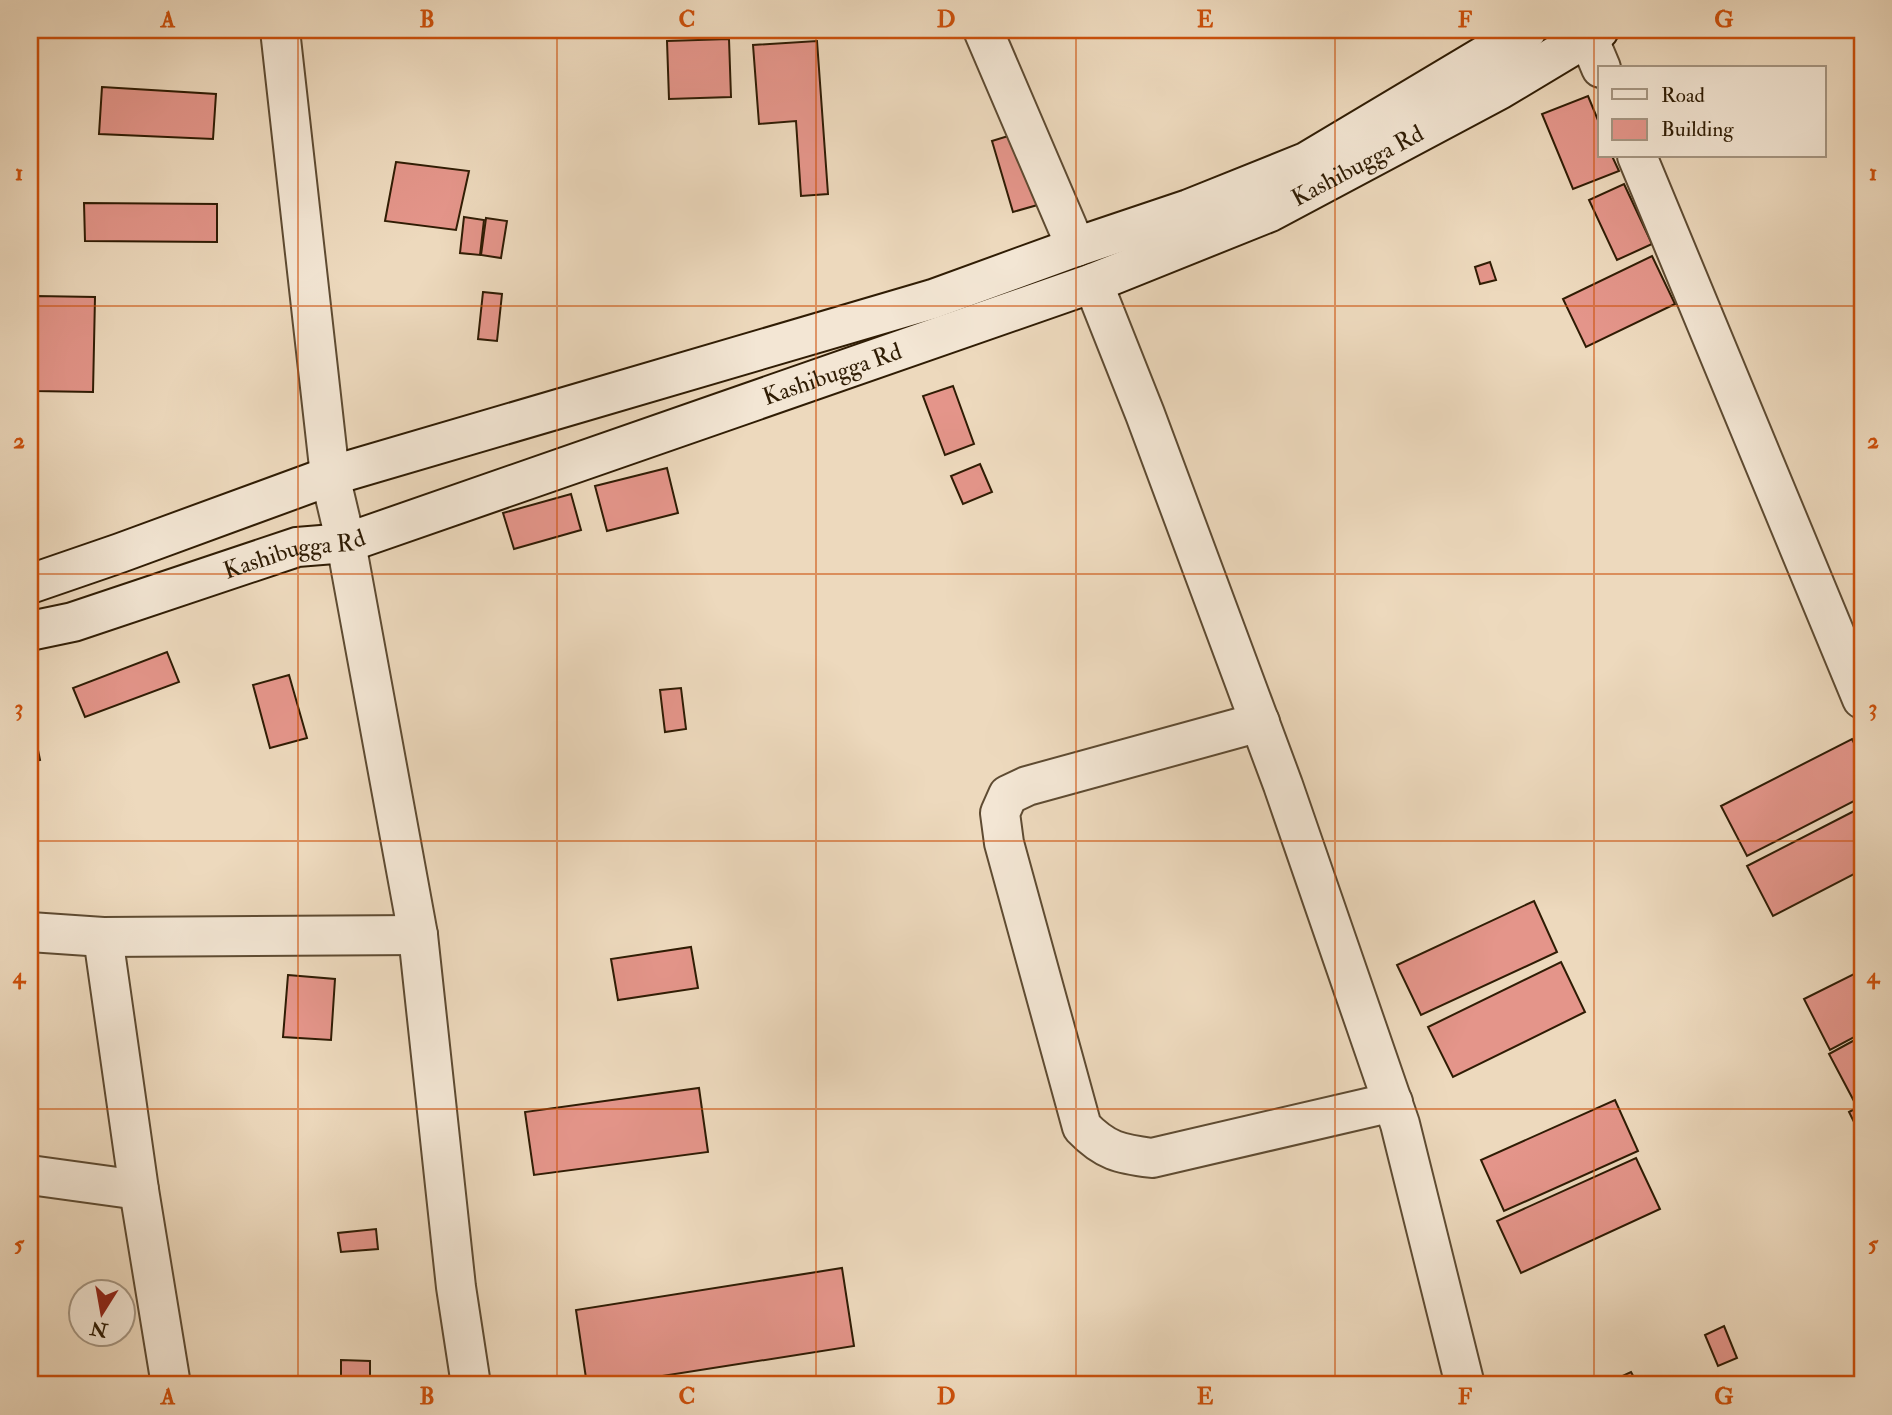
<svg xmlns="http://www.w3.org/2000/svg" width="1892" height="1415" viewBox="0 0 1892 1415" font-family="'IM FELL Double Pica',serif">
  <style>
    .building { fill: #e4958a; stroke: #2f1c04; stroke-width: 2 }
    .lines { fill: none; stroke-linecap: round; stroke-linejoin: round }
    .minor-casing { stroke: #5e4b32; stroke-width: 42 }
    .secondary-casing { stroke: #2f1c04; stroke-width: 42 }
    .minor { stroke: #f3e6d4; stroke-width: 38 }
    .secondary { stroke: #f3e6d4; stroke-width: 38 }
    .grid { fill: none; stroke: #cc500b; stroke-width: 2; stroke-opacity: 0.55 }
    .labels { text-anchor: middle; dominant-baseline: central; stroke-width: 5; stroke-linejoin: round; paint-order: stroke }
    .street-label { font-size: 24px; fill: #2f1c04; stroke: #f3e6d4 }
    .neatline { fill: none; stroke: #cc500b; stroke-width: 2.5 }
    .grid-label { font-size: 23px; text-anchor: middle; font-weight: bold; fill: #cc500b }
  </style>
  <rect width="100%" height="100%" fill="#edd9bd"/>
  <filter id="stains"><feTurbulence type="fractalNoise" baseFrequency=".00286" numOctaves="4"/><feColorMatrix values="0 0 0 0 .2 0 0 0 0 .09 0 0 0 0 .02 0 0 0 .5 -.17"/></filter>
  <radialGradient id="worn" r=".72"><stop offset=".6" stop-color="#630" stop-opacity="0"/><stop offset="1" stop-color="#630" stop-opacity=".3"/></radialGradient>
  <g class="building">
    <polygon points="729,39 731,97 669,99 667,41"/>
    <polygon points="817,41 828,194 801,196 796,121 759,124 753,45"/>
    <polygon points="102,87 216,94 213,139 99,134"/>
    <polygon points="1588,96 1600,125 1600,156 1612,156 1619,171 1573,189 1542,114"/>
    <polygon points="1021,132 1041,204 1013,212 992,141"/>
    <polygon points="396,162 469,171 456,230 385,221"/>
    <polygon points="1624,184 1652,244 1617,260 1589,200"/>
    <polygon points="84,203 217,204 217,242 85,241"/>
    <polygon points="464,217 484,220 480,255 460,253"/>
    <polygon points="486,218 507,221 501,258 481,255"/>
    <polygon points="1652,256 1675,304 1586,347 1563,299"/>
    <polygon points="1490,262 1496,280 1480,284 1475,267"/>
    <polygon points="483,292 502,294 497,341 478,339"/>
    <polygon points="36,296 95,297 93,392 34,391"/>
    <polygon points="953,386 974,444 945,455 923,396"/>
    <polygon points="980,464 992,492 963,504 951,476"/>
    <polygon points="667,468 678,513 607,531 595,486"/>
    <polygon points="571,494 581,530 514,549 503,513"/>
    <polygon points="167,652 179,682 85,717 73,688"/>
    <polygon points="289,675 307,738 270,748 253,685"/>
    <polygon points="681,688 686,729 665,732 660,690"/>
    <polygon points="30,710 40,760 30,762"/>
    <polygon points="1852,739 1862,759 1862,797 1747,856 1721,806"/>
    <polygon points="1862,807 1862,870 1773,916 1747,866"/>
    <polygon points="1534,901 1557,952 1421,1015 1397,965"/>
    <polygon points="691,947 698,988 618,1000 611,959"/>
    <polygon points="1561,962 1585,1012 1453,1077 1428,1027"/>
    <polygon points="1862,970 1862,1033 1830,1050 1804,999"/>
    <polygon points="288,975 335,979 331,1040 283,1037"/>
    <polygon points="1862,1036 1862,1099 1855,1103 1829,1054"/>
    <polygon points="699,1088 708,1152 534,1175 525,1112"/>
    <polygon points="1615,1100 1638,1151 1504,1211 1481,1160"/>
    <polygon points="1862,1105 1862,1138 1849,1112"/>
    <polygon points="1636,1158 1660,1209 1521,1273 1497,1221"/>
    <polygon points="376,1229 378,1249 341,1252 338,1233"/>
    <polygon points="842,1268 854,1346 605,1385 587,1385 576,1310"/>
    <polygon points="1724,1326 1737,1358 1718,1366 1705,1335"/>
    <polygon points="341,1360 370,1361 370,1385 341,1385"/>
    <polygon points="1631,1372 1638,1385 1603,1385"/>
  </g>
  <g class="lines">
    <defs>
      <g id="minor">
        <polyline points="280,30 330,476 346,543 418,935 456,1287 471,1385"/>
        <polyline points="983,30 1076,247"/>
        <polyline points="1588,37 1601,68"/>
        <polyline points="1637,156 1862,699"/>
        <polyline points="1093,283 1145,414 1283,785 1400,1124 1465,1385"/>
        <path d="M1260,722l-233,64 -19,9 -8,18 4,30 78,284c23,24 38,27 70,31l241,-56"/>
        <polyline points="30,932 103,937 418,935"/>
        <polyline points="103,937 139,1190 171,1385"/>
        <polyline points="30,1175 139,1190"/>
      </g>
      <g id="secondary">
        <polyline points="30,584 120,553 330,476 933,299 1076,247 1189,209 1306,162 1527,30"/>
        <path id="s1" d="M30,631l43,-9 224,-75 49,-4 747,-260 177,-71 229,-122 100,-60"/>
      </g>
    </defs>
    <use href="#minor" class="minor-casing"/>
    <use href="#secondary" class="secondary-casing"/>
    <use href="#minor" class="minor"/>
    <use href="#secondary" class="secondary"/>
  </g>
  <path class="grid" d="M298,30v1355M557,30v1355M816,30v1355M1076,30v1355M1335,30v1355M1594,30v1355M30,306h1832M30,574h1832M30,841h1832M30,1109h1832"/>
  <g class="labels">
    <g class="street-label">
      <text stroke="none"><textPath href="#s1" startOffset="1410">Kashibugga Rd</textPath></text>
      <text stroke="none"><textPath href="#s1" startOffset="844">Kashibugga Rd</textPath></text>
      <text stroke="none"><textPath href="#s1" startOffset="276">Kashibugga Rd</textPath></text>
    </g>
  </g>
  <rect width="1892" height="1415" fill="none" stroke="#edd9bd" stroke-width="77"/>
  <rect x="1598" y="66" width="228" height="91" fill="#f3e6d4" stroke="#a59581" stroke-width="2"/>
  <rect x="1612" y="89" width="35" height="10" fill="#f3e6d4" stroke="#a59581" stroke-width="2"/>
  <text x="1661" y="102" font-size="21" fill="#2f1c04">Road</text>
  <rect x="1612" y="119" width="35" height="21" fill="#e4958a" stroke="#a59581" stroke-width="2"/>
  <text x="1661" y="136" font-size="21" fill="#2f1c04">Building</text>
  <g transform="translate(102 1313) rotate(191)"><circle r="33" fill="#f3e6d4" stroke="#a59581" stroke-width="2"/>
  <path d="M0-5L12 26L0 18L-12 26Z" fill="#8f2418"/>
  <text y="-10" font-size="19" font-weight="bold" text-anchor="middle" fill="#2f1c04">N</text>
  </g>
  <rect x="38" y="38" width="1816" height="1338" class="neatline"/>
  <g class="grid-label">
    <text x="168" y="27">A</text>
    <text x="427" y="27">B</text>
    <text x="687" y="27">C</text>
    <text x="946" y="27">D</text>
    <text x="1205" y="27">E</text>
    <text x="1465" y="27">F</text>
    <text x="1724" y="27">G</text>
    <text x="19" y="180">1</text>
    <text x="1873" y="180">1</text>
    <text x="19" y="448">2</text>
    <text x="1873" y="448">2</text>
    <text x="19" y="715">3</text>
    <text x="1873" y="715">3</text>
    <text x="19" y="983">4</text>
    <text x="1873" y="983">4</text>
    <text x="19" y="1251">5</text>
    <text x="1873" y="1251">5</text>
    <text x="168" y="1404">A</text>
    <text x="427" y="1404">B</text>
    <text x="687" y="1404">C</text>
    <text x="946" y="1404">D</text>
    <text x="1205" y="1404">E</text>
    <text x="1465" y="1404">F</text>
    <text x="1724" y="1404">G</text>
  </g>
  <rect width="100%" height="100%" filter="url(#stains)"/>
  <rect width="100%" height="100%" fill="url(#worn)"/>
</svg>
